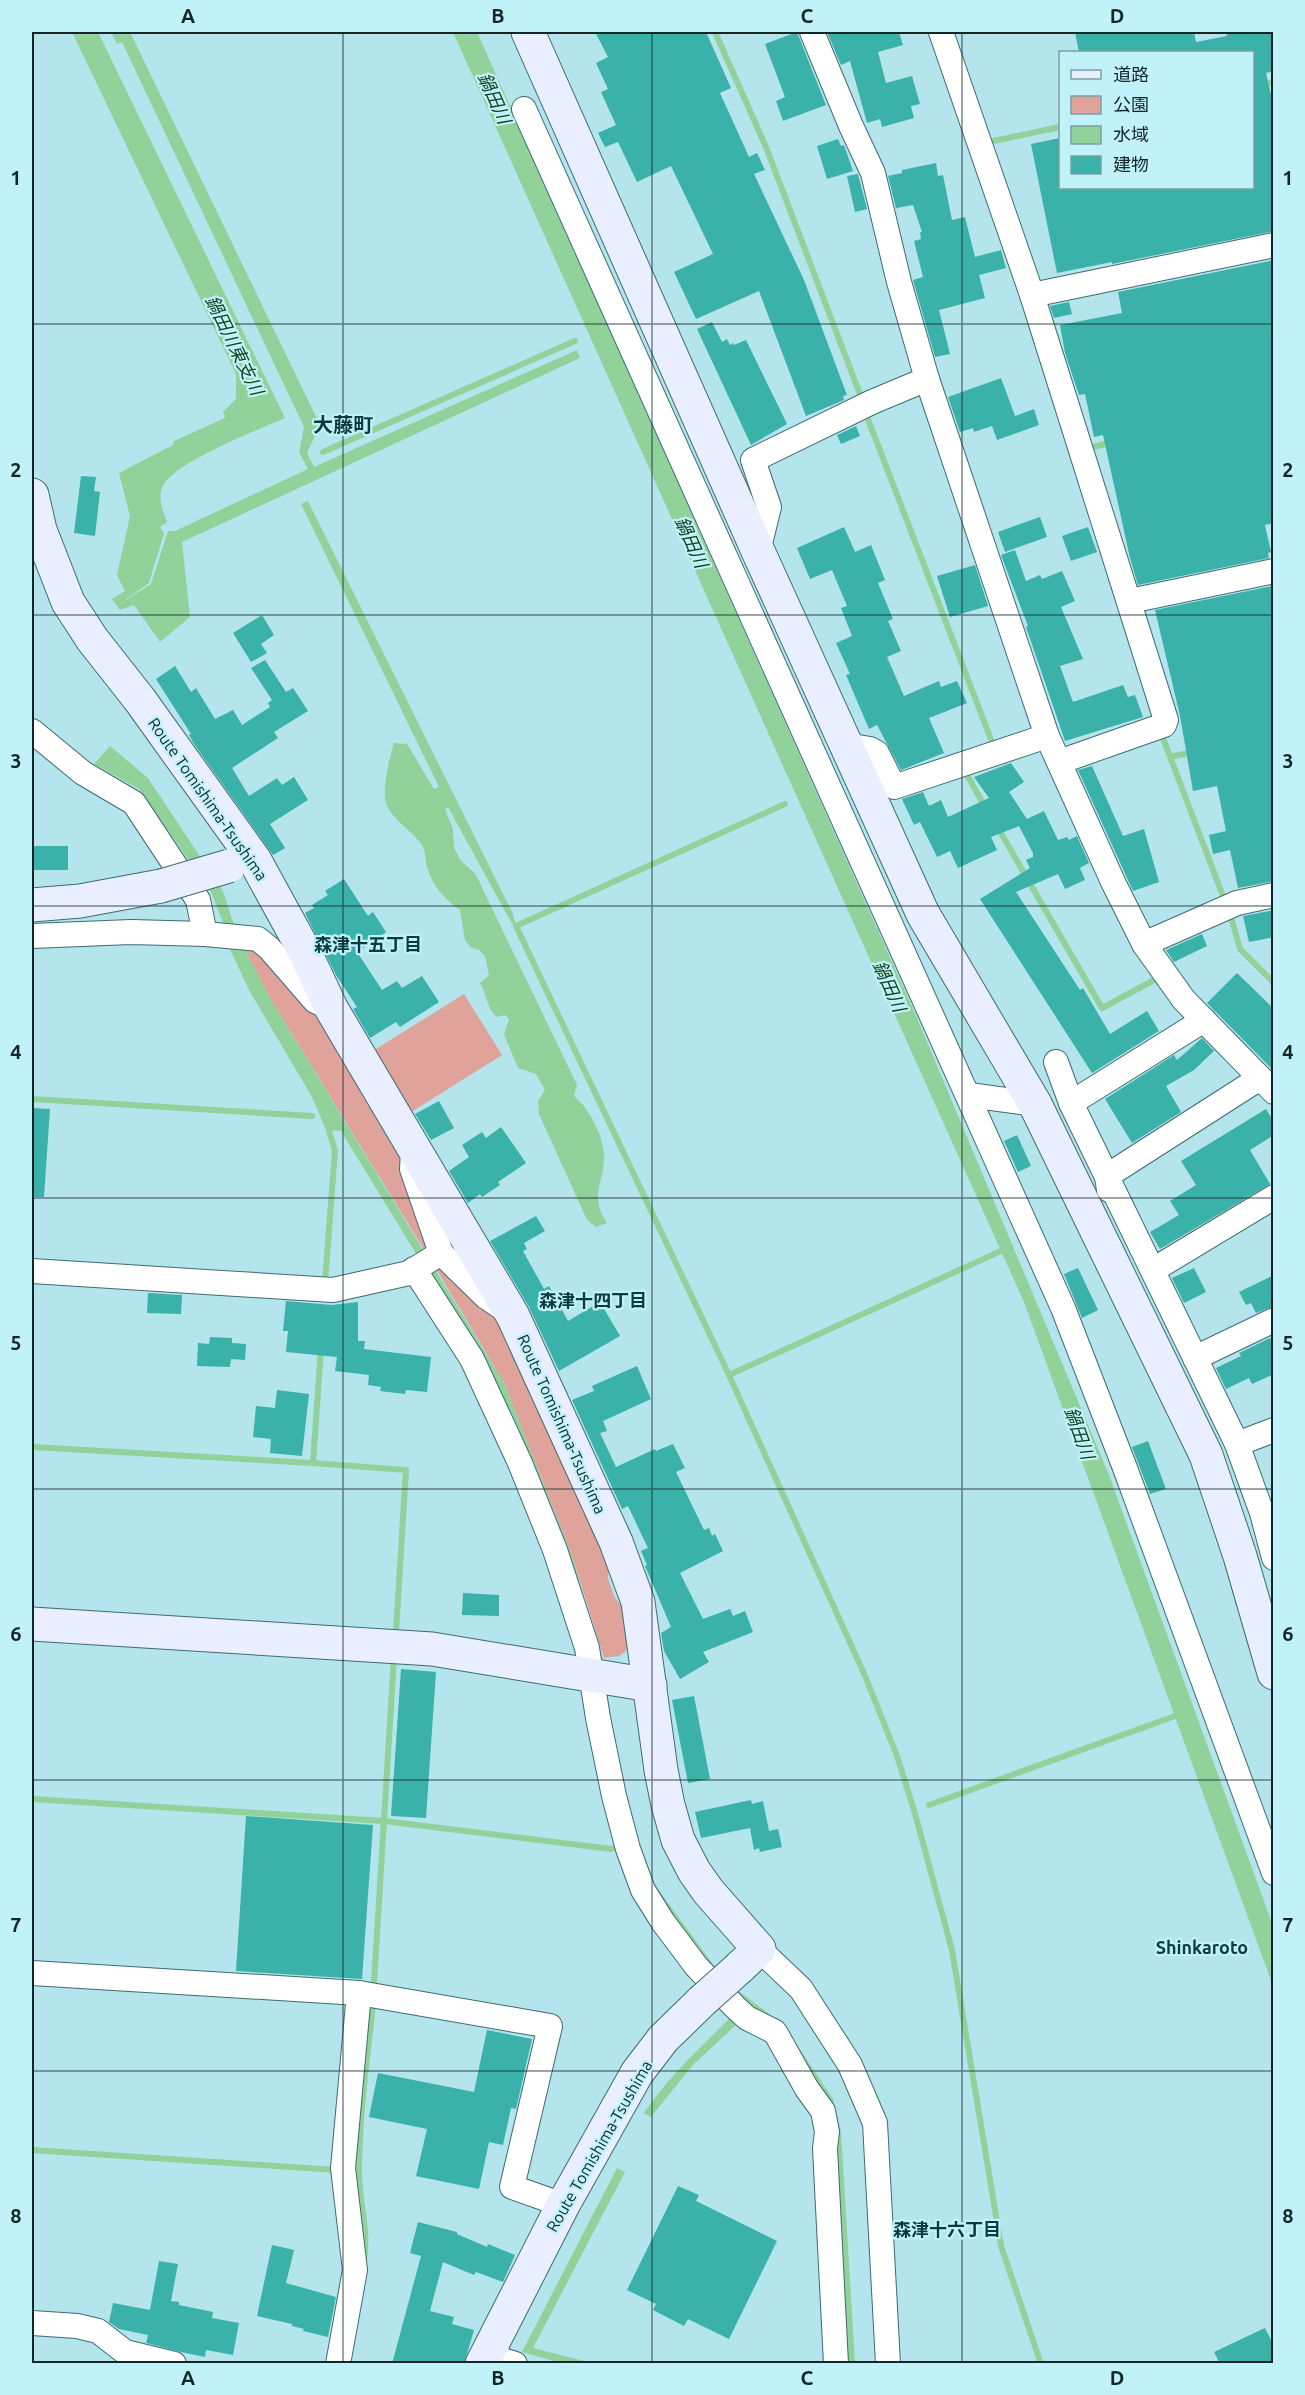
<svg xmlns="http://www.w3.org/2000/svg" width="1305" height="2395" viewBox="0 0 1305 2395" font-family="Ubuntu,'Noto Sans JP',sans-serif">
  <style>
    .green { fill: #dfa39b }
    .water { fill: #90d299 }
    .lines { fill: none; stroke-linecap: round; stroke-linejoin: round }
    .stream { stroke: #90d299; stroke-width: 6 }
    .building { fill: #3ab2a9 }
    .street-casing { stroke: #3e6b72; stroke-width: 26 }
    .secondary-casing { stroke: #3e6b72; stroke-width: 35 }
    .street { stroke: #fff; stroke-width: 24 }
    .secondary { stroke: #e9effe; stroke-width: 33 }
    .secondary-bridge-casing { stroke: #3e6b72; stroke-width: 35; stroke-linecap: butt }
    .secondary-bridge { stroke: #e9effe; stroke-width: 33 }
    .grid { fill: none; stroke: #132628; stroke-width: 1.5; stroke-opacity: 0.55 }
    .labels { text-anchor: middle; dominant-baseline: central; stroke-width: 4.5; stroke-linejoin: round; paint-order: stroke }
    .street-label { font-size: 16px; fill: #132628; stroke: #c1f2f9 }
    .water-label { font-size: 18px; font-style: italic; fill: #13431e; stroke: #c1f2f9 }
    .neighbourhood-label { font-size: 18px; font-weight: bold; fill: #0a3b42; stroke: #c1f2f9 }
    .quarter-label { font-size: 20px; font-weight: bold; fill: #0a3b42; stroke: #c1f2f9 }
    .neatline { fill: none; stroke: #132628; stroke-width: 2 }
    .grid-label { font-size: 20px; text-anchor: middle; font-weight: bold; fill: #132628 }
  </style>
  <rect width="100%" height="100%" fill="#b4e4ec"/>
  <g class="green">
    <polygon points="250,948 260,949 311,1005 394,1133 432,1245 426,1253 271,1000 247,954"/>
    <polygon points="464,994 502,1055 405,1116 368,1054"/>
    <polygon points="440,1265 502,1322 609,1562 608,1579 615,1598 630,1616 632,1633 626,1651 619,1656 604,1658 572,1556 504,1383 435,1267"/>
  </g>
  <g class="water">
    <path d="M72,32h26l187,386c-25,11 -112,45 -122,68 -6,12 0,24 4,36l-7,5 4,6 -15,50 -31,22 33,-21 17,-53h7l133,-62 -9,-17 5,-25 -182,-385 -5,2 -6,-12h19l190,393 -13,28 7,14 263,-117 3,8 -398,184 8,75 -30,25 -26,-37 -14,5 -8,-11 13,-8 -8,-16 13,-59 -11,-43 54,-28 1,-4 51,-23 -2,-6 13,-13v-25z"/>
    <polygon points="453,32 477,32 917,1018 1109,1475 1273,1926 1273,1986 1024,1302"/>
    <path d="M308,501l205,413 3,12 -5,-4 -63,-115 -3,2 8,20 1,19 7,13 14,12 102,212 -3,10c2,5 6,6 9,10 9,12 17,27 20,42 6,32 -17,45 4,76l-11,4 -9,-7 -48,-106 -1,-13 7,-11 -9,-16 -18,-6 -14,-34 5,-14 -4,-5 -8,2c-10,-8 -10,-22 -17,-34l9,-8 -4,-19 -6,-6 -9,-3 -5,-7 -5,-30c-16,-11 -28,-25 -33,-43 -2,-8 -1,-15 -5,-22 -10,-15 -36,-29 -37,-47 -1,-18 4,-38 9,-55l13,1 27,45 5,-2 -138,-283z"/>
    <polygon points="110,746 148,778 223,891 235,928 250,948 247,954 271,1000 504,1383 572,1556 599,1648 607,1668 606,1688 624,1789 637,1839 655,1885 715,1967 741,1993 783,2024 833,2099 841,2132 855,2363 847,2363 832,2145 749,2012 667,1917 637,1859 596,1665 418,1257 341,1131 326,1130 312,1097 249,990 229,947 224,925 211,892 139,789 94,764"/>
    <path d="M732,2016l6,7 -46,43 -41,51 -7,-4c25,-37 57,-66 88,-97z"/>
    <polygon points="617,2168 625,2172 533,2348 592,2363 561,2363 522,2352"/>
  </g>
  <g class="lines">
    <g class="stream">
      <polyline points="715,32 766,147 861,397"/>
      <polyline points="1262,85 1274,82"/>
      <polyline points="989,142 1060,127"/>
      <polyline points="866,414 992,742"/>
      <polyline points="1093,447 1113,442"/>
      <polyline points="323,452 575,341"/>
      <polyline points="1161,733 1223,896"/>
      <polyline points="1170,757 1193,752"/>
      <polyline points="966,773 985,807"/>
      <polyline points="785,804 516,926 729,1375 866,1678 897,1756 914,1810 952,1950 1001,2246 1041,2364"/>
      <polyline points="998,828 1102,1008 1156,979 1159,983"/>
      <polyline points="1231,917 1240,949 1274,983"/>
      <polyline points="32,1099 312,1116"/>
      <polyline points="325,1282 335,1151 329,1131 331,1125"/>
      <polyline points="321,1348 313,1463 406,1470 396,1632"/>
      <polyline points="729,1375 1001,1251"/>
      <polyline points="32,1447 313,1463"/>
      <polyline points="32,1799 384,1821 611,1849 619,1846"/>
      <polyline points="929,1805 1175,1716"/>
      <polyline points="374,1983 394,1657"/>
      <polyline points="32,2150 336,2170"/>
      <path d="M364,2259c5,-28 -5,-57 -5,-86 0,-57 8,-113 14,-169"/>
    </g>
  </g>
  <g class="building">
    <polygon points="595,32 706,32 731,88 720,93 749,157 757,153 765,170 754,174 804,280 847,395 843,396 844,400 806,416 759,291 696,319 674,272 713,254 671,166 637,182 618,142 605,147 598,133 616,125 601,92 608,89 596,63 608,57"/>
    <polygon points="797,32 826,105 783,121 776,101 785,97 765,44"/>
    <polygon points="827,32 899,32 903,45 878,52 886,83 912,76 920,104 911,106 914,118 882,127 880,119 867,123 850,61 841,65"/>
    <polygon points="1075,32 1194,32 1196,42 1227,36 1226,32 1274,32 1274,71 1266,73 1274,108 1274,231 1112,264 1112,262 1057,273 1031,144 1060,138 1060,188 1252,188 1252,52 1079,52"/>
    <polygon points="838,139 841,146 844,145 845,148 853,171 827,179 817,146"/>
    <polygon points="936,163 938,176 943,175 952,220 965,217 975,257 1001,250 1006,268 979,275 985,298 939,310 950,354 935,357 913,280 923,277 914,241 921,239 920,232 922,232 913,205 896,208 888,176 902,173 902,170"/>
    <polygon points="858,174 867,209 855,212 847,176"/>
    <polygon points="1274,260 1274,523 1265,525 1271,552 1268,553 1269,558 1138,585 1130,558 1103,435 1094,437 1085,394 1079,395 1065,353 1060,325 1122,313 1118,292"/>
    <polygon points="1069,302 1072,314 1054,318 1050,306"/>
    <polygon points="712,322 722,342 727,339 730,345 733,343 734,345 746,340 787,424 751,445 697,329"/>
    <polygon points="1001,378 1015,416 1034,409 1039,425 997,440 992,426 974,432 973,428 960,432 948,397"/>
    <polygon points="856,426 860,436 841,444 837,435"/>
    <polygon points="81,476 96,477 94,491 100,492 95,536 74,533"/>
    <polygon points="1040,517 1047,537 1005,552 998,532"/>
    <polygon points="844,527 855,552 871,545 885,580 878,583 893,619 888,621 901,651 887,657 904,696 939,681 941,687 957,681 967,703 929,718 944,753 901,770 877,725 869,729 846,675 850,674 836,643 852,636 841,608 847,606 832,570 810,579 797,548"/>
    <polygon points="1088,527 1097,552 1071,561 1062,536"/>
    <polygon points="1015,550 1026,581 1040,575 1042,579 1062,571 1075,601 1061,607 1083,659 1060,666 1073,702 1123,685 1128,697 1135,695 1143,717 1065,741 1026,627 1028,626 1001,555"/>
    <polygon points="975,565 988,606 950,617 937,576"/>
    <polygon points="1272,586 1274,881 1238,888 1230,850 1213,854 1209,835 1226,831 1217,786 1193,791 1180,716 1155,610"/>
    <polygon points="262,615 274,635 261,644 267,653 251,662 233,633"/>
    <polygon points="265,660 286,692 293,688 308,711 274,732 278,738 232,768 249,796 277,778 282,785 294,777 308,800 270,824 285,848 273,855 194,744 189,735 191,734 156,679 175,666 191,692 196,688 215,719 233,710 242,725 270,707 268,703 272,700 251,668"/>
    <polygon points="1011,763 1024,782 1009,792 1027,819 1044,811 1058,840 1067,837 1069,840 1077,836 1089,863 1080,868 1085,880 1065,889 1058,874 1016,892 1080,990 1083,988 1110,1034 1147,1011 1159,1031 1092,1073 980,899 1030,868 1026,860 1033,857 1033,853 1019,826 991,837 997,850 958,868 950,851 937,857 920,822 914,825 902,799 923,792 929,806 941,800 948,817 989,798 974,777"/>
    <polygon points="1092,766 1123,836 1144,829 1159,882 1133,891 1078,770"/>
    <rect x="32" y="846" width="36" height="24"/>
    <polygon points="344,879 368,916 373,912 386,932 357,952 382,990 397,981 402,988 422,976 439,1002 400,1027 396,1022 370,1038 353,1009 357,1007 336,975 305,913 314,908 312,905 328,895 325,891"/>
    <polygon points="1274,910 1274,937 1249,942 1243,916"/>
    <polygon points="1202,934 1207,946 1174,962 1166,950"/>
    <polygon points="1237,973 1274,1009 1274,1071 1207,1003"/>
    <polygon points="1202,1038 1214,1051 1194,1070 1166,1086 1181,1112 1132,1143 1105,1099 1174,1055 1177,1060"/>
    <polygon points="439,1101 454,1128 431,1140 415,1114"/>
    <polygon points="32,1108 50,1109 44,1197 32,1197"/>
    <polygon points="1266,1109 1274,1122 1274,1135 1250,1150 1270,1184 1160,1249 1150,1232 1179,1215 1170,1201 1196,1185 1181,1161"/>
    <polygon points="501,1127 526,1163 498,1182 500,1185 482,1197 480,1194 468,1203 449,1171 469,1157 462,1145 482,1132 486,1138"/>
    <polygon points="1017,1135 1031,1166 1018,1172 1004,1141"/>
    <polygon points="536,1216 545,1231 524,1243 527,1249 523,1251 544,1289 549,1286 568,1321 600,1302 620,1336 559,1371 529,1307 490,1241"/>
    <polygon points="1078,1268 1098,1310 1082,1318 1064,1274"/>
    <polygon points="1194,1268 1206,1292 1184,1303 1172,1278"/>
    <polygon points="1274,1275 1274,1306 1256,1313 1251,1303 1246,1305 1239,1292"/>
    <polygon points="148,1293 182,1295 181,1314 147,1313"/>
    <polygon points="286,1301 332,1305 358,1302 358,1341 365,1341 364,1349 431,1357 427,1392 406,1390 405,1394 380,1391 381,1387 368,1385 369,1375 335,1371 337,1357 286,1352 288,1331 283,1331"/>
    <polygon points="210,1337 232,1338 232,1343 246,1344 245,1360 231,1359 230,1367 197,1366 198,1343 209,1344"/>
    <polygon points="1270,1338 1274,1344 1274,1374 1252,1384 1249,1378 1226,1389 1216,1368 1241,1356 1239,1353"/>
    <polygon points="637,1366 651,1399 603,1421 607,1431 600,1433 616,1467 655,1449 656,1451 673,1444 685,1468 676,1472 704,1530 709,1528 712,1536 715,1534 723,1551 680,1573 703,1619 730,1609 733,1616 745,1611 753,1632 703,1652 709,1662 680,1679 664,1651 661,1633 671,1627 645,1566 647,1565 641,1551 648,1548 628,1506 622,1509 572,1400 594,1391 592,1386"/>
    <polygon points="277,1390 309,1394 302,1456 270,1453 271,1439 253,1437 256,1406 275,1408"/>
    <polygon points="1148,1441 1166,1489 1150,1494 1132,1447"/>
    <polygon points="463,1593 499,1595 499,1616 462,1615"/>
    <polygon points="401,1669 436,1672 426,1818 391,1816"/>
    <polygon points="694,1696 710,1779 688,1783 672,1700"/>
    <polygon points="751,1800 752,1804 763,1801 769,1831 778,1829 782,1847 760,1852 759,1848 754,1850 750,1828 701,1838 695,1812"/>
    <polygon points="246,1816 373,1825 362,1979 236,1971"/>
    <polygon points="487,2030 532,2039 516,2109 511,2108 503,2145 489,2142 479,2189 416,2176 427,2129 369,2117 378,2073 474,2092"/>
    <polygon points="678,2186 699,2195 696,2201 777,2241 729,2339 688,2319 684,2326 653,2310 656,2304 627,2290"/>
    <polygon points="418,2222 457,2232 457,2234 487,2247 488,2244 515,2255 503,2282 476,2272 474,2275 443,2262 430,2311 454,2317 452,2324 474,2330 464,2364 392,2364 421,2256 410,2253"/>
    <polygon points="272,2245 294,2250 286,2283 336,2297 328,2337 303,2331 304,2329 292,2326 292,2324 257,2316"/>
    <polygon points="159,2261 178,2264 171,2301 179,2302 179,2305 213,2312 212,2318 239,2323 233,2355 206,2350 205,2357 181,2352 146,2343 148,2335 119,2329 109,2322 113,2303 150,2310"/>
    <polygon points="1265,2328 1274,2346 1274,2364 1220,2364 1214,2352"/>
  </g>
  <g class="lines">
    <defs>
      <g id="street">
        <polyline points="812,32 851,126 873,173 899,282 927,379 1047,736 1114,884 1144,944 1184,1000 1274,1092"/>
        <polyline points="941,32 1032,295 1166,720 1164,725 1059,762"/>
        <polyline points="524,109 1063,1308 1125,1468 1274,1873"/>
        <polyline points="1032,295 1274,245"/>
        <polyline points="758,551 769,507 753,460 872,402 927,379"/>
        <polyline points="1130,601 1274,571"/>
        <polyline points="32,731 83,773 134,803 198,900 205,934"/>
        <polyline points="846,745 870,749 877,753 894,787 1047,736"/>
        <polyline points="32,936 131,932 205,934 258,939 269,948 315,1001 330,1008"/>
        <polyline points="1144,944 1237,903 1274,895"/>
        <polyline points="1056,1062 1071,1103 1237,1444 1262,1513 1274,1558"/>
        <polyline points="969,1095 1035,1104"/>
        <polyline points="1071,1103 1204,1020"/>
        <polyline points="1109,1190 1107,1176 1260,1078"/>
        <polyline points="441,1253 486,1297 504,1309"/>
        <polyline points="414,1269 472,1359 520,1463 555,1550 587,1648 598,1718 614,1796 628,1849 643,1890 663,1922 696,1966 735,2007 747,2018 775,2032 807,2089 823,2111 827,2132 825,2148 836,2364"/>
        <polyline points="1153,1270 1274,1197"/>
        <polyline points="32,1271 333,1290 409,1273 441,1253 412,1169 413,1153"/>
        <polyline points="1195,1358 1274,1320"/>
        <polyline points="1237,1444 1274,1430"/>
        <polyline points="759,1949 801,1989 850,2065 875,2123 888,2364"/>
        <polyline points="32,1973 359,1993 550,2026 512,2187 563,2205"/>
        <polyline points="32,2323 77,2326 98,2331 125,2352 174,2364"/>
        <polyline points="487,2355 515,2364"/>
        <polyline points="338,2364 355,2270 343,2168 359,1993"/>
      </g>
      <g id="secondary">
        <polyline points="528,32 758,551 923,914 1035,1104 1206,1455 1240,1556 1274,1673"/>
        <polyline points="32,495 40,530 68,602 92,639 140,700 254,859 305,952 331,1008 513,1316 616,1542 638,1602 661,1770 668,1805 678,1840 694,1871 708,1891 759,1949 739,1968"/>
        <polyline points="32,905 80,901 161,886"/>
        <polyline points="32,1624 432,1649 650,1685"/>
        <polyline points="482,2364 563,2205 637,2073 663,2039 702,2001"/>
      </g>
    </defs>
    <use href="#street" class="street-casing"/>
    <use href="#secondary" class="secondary-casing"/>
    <use href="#street" class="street"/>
    <use href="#secondary" class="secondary"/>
    <defs>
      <g id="secondary-bridge">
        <polyline points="161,886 229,866"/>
        <polyline points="702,2001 739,1968"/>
      </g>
    </defs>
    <use href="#secondary-bridge" class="secondary-bridge-casing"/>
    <use href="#secondary-bridge" class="secondary-bridge"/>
  </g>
  <path class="grid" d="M343,32v2332M652,32v2332M962,32v2332M32,324h1242M32,615h1242M32,906h1242M32,1198h1242M32,1489h1242M32,1780h1242M32,2071h1242"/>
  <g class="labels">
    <g class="street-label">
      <text transform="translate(208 799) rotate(55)">Route Tomishima-Tsushima</text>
      <text transform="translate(562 1424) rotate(66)">Route Tomishima-Tsushima</text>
      <text transform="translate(599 2146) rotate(-60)">Route Tomishima-Tsushima</text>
    </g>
    <g class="water-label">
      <text transform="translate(495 98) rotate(66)">鍋田川</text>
      <text transform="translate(235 345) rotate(64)">鍋田川東支川</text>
      <text transform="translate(692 542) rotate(66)">鍋田川</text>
      <text transform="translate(890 986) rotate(66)">鍋田川</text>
      <text transform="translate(1080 1433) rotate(70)">鍋田川</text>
    </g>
    <g class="neighbourhood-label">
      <text x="368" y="944">森津十五丁目</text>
      <text x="593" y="1300">森津十四丁目</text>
      <text x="1202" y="1947">Shinkaroto</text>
      <text x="947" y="2229">森津十六丁目</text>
    </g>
    <g class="quarter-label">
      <text x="343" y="424">大藤町</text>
    </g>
  </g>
  <rect width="1305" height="2395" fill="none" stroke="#c1f2f9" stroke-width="66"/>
  <rect x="1059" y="51" width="195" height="138" fill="#c1f2f9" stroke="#7ba0a5" stroke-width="1.5"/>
  <rect x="1071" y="70" width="30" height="9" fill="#e9effe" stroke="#7ba0a5" stroke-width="1.5"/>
  <text x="1113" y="81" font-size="18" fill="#132628">道路</text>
  <rect x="1071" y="96" width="30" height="18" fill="#dfa39b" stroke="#7ba0a5" stroke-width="1.5"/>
  <text x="1113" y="111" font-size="18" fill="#132628">公園</text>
  <rect x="1071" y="126" width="30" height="18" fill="#90d299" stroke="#7ba0a5" stroke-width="1.5"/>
  <text x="1113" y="141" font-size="18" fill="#132628">水域</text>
  <rect x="1071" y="156" width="30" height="18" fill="#3ab2a9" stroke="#7ba0a5" stroke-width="1.5"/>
  <text x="1113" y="171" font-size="18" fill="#132628">建物</text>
  <rect x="33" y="33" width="1239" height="2329" class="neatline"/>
  <g class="grid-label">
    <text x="188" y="23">A</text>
    <text x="498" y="23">B</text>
    <text x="807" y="23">C</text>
    <text x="1117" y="23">D</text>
    <text x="16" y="185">1</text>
    <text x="1288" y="185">1</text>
    <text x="16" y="477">2</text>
    <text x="1288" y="477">2</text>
    <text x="16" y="768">3</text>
    <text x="1288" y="768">3</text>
    <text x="16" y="1059">4</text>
    <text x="1288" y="1059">4</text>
    <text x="16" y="1350">5</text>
    <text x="1288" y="1350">5</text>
    <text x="16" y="1641">6</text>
    <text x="1288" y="1641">6</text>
    <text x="16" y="1932">7</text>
    <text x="1288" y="1932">7</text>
    <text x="16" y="2223">8</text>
    <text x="1288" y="2223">8</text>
    <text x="188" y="2385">A</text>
    <text x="498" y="2385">B</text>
    <text x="807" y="2385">C</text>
    <text x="1117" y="2385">D</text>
  </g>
</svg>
